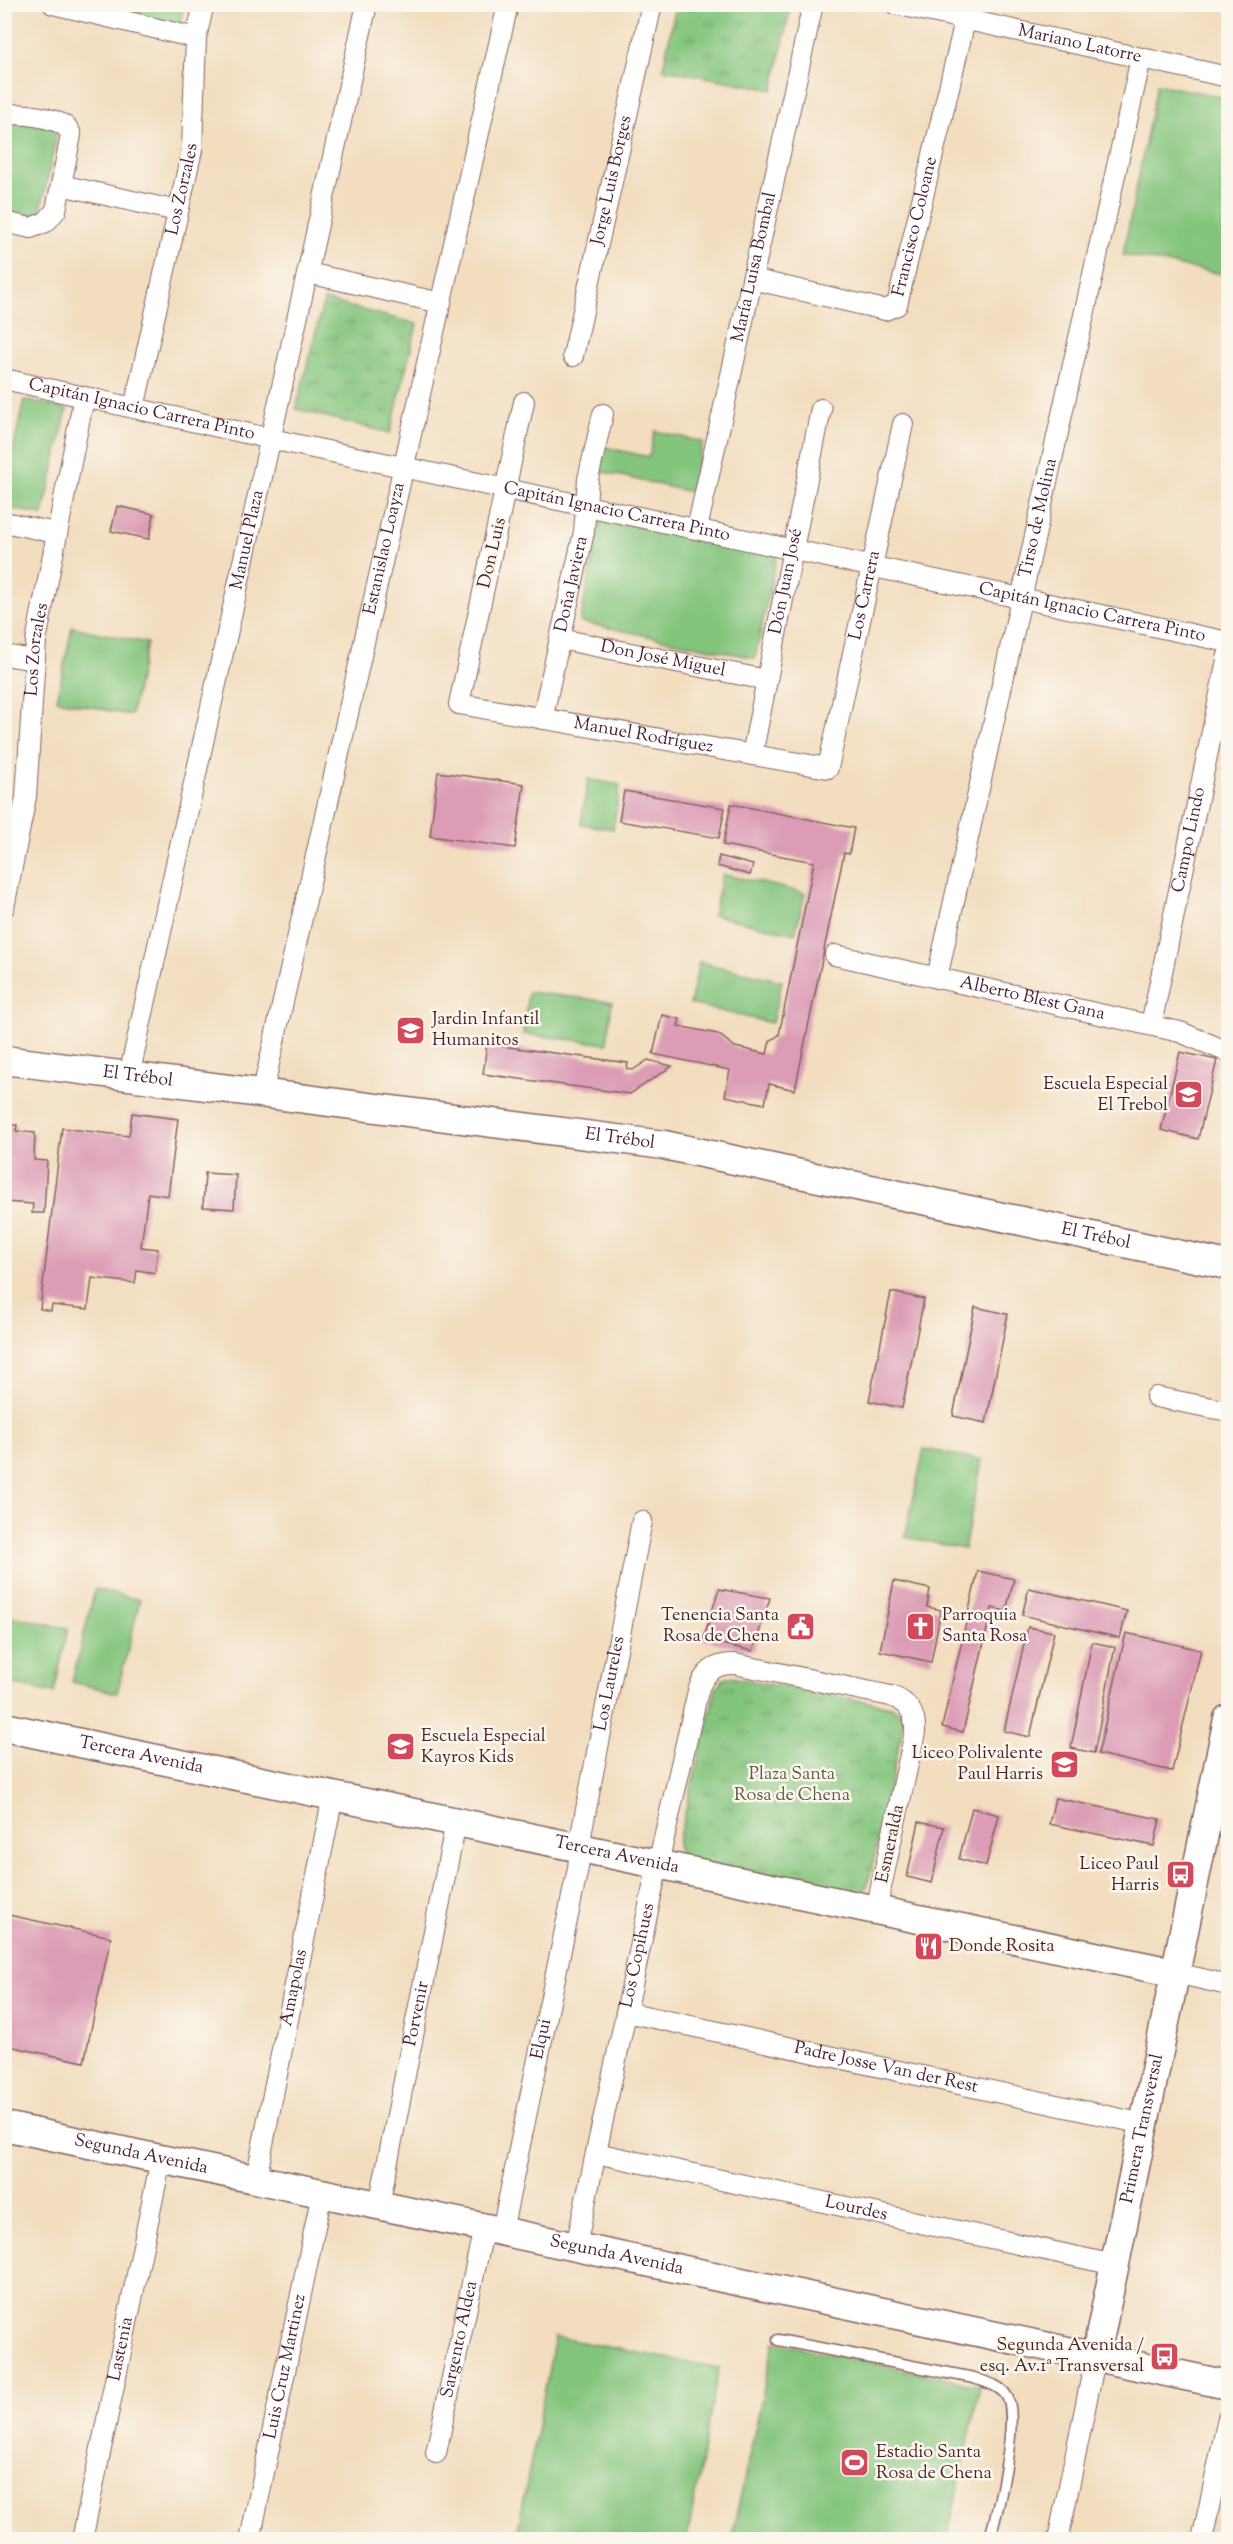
<svg xmlns="http://www.w3.org/2000/svg" width="1233" height="2544" viewBox="0 0 1233 2544" font-family="'Sorts Mill Goudy',serif">
  <style>
    .grass { fill: #84c57d; stroke: #677254; stroke-width: 1.5 }
    .park { fill: url(#park-tufts); stroke: #677254; stroke-width: 1.5 }
    .building { fill: #dc9cb6 }
    .lines { fill: none; stroke-linecap: round; stroke-linejoin: round }
    .lane-casing { stroke: #85625f; stroke-width: 13 }
    .street-casing { stroke: #85625f; stroke-width: 22 }
    .secondary-casing { stroke: #85625f; stroke-width: 31 }
    .lane { stroke: #fff; stroke-width: 10 }
    .street { stroke: #fff; stroke-width: 20 }
    .secondary { stroke: #fff; stroke-width: 28 }
    .labels { text-anchor: middle; dominant-baseline: central; stroke-width: 5; stroke-linejoin: round; paint-order: stroke }
    .street-label { font-size: 18px; fill: #4a1f2b; stroke: #fbf7ec }
    .poi-label { font-size: 18px; fill: #4a1f2b; stroke: #fbf7ec; text-anchor: start }
    .park-label { font-size: 18px; fill: #5e5948; stroke: #fbf7ec }
  </style>
  <defs>
    <pattern id="park-tufts" width="24" height="20" patternUnits="userSpaceOnUse" patternTransform="scale(1.5)"><rect width="24" height="20" fill="#84c57d"/><path d="M3 7l-1-3M5 7V3M7 7l1-3M15 17l-1-3M17 17v-4M19 17l1-3" fill="none" stroke="#6e9f67"/></pattern>
  </defs>
  <rect width="100%" height="100%" fill="#fbf7ec"/>
  <filter id="ink" filterUnits="userSpaceOnUse"><feTurbulence type="fractalNoise" baseFrequency=".0167" numOctaves="2"/><feDisplacementMap in="SourceGraphic" scale="12" xChannelSelector="R" yChannelSelector="G"/><feConvolveMatrix kernelMatrix="1 2 1 2 8 2 1 2 1" color-interpolation-filters="sRGB"/></filter>
  <filter id="wash" filterUnits="userSpaceOnUse"><feTurbulence type="fractalNoise" baseFrequency=".008" numOctaves="4" result="noise"/><feDisplacementMap in="SourceGraphic" scale="24" xChannelSelector="R" yChannelSelector="G"/><feGaussianBlur stdDeviation="1.35" result="paint"/><feColorMatrix in="noise" values="0 0 0 0 0 0 0 0 0 0 0 0 0 0 0 0 0 1.4 0 .05"/><feComposite in="paint" operator="in"/></filter>
  <g filter="url(#wash)">
    <rect width="100%" height="100%" fill="#f2ddbf"/>
    <g class="grass">
      <polygon points="69,5 184,5 179,29"/>
      <polygon points="1157,84 1228,98 1228,275 1123,255"/>
      <polygon points="4,120 58,128 39,219 5,212"/>
      <polygon points="24,400 67,409 43,515 5,507 5,487"/>
      <polygon points="655,431 703,442 691,492 599,471 604,447 649,457"/>
      <polygon points="601,519 777,554 755,658 580,622"/>
      <polygon points="72,627 147,643 131,715 57,700"/>
      <polygon points="588,779 620,785 613,829 581,824"/>
      <polygon points="723,874 805,893 795,934 713,915"/>
      <polygon points="699,962 782,981 772,1023 690,1004"/>
      <polygon points="528,992 612,1002 607,1044 523,1034"/>
      <polygon points="924,1449 982,1460 964,1549 905,1537"/>
      <polygon points="95,1589 140,1600 117,1693 72,1682"/>
      <polygon points="5,1615 68,1628 54,1693 5,1683"/>
      <polygon points="555,2337 719,2368 687,2539 516,2539"/>
      <polygon points="774,2342 980,2386 947,2539 731,2540"/>
    </g>
    <g class="park">
      <polygon points="676,5 791,5 773,90 663,69"/>
      <polygon points="324,300 417,324 390,433 296,409"/>
      <polygon points="730,1677 891,1706 902,1713 904,1722 868,1885 860,1894 689,1861 679,1854 677,1845 716,1688 723,1679"/>
    </g>
    <g id="blocks">
      <g class="building">
        <polygon points="117,506 154,514 149,539 111,531"/>
        <polygon points="438,772 524,784 515,848 430,836"/>
        <polygon points="624,791 725,808 719,838 619,821"/>
        <polygon points="731,804 854,828 849,854 844,853 795,1090 769,1084 765,1104 725,1096 730,1070 653,1054 662,1015 680,1019 678,1026 718,1034 735,1047 767,1054 770,1041 779,1035 814,862 723,845"/>
        <polygon points="719,856 753,865 750,875 717,866"/>
        <polygon points="487,1044 628,1063 627,1069 633,1070 648,1060 672,1066 630,1094 483,1074"/>
        <polygon points="1180,1052 1217,1060 1198,1139 1161,1130"/>
        <polygon points="132,1113 178,1119 168,1196 148,1193 141,1247 158,1249 155,1273 137,1270 135,1283 92,1278 88,1309 52,1305 51,1311 40,1309 62,1128 129,1136"/>
        <polygon points="5,1125 17,1125 16,1131 35,1133 34,1160 47,1161 44,1213 32,1213 33,1204 5,1202"/>
        <polygon points="205,1173 236,1175 234,1209 203,1207"/>
        <polygon points="891,1292 924,1299 902,1408 869,1401"/>
        <polygon points="975,1307 1008,1314 986,1423 953,1416"/>
        <polygon points="978,1571 1014,1579 1006,1611 992,1608 963,1732 942,1727"/>
        <polygon points="894,1581 930,1589 927,1607 941,1610 931,1662 880,1651"/>
        <polygon points="1029,1588 1127,1611 1120,1638 1022,1615"/>
        <polygon points="719,1589 770,1598 753,1651 703,1640"/>
        <polygon points="1028,1627 1054,1632 1030,1737 1004,1731"/>
        <polygon points="1126,1633 1201,1650 1172,1771 1098,1754"/>
        <polygon points="1092,1642 1115,1647 1094,1753 1071,1748"/>
        <polygon points="1055,1798 1160,1819 1154,1846 1049,1824"/>
        <polygon points="972,1808 999,1815 986,1866 959,1859"/>
        <polygon points="919,1822 944,1827 932,1883 907,1877"/>
        <polygon points="4,1914 111,1937 84,2062 4,2045"/>
      </g>
    </g>
  </g>
  <g filter="url(#ink)">
    <use href="#blocks" fill-opacity="0" stroke="#85625f" stroke-width="1.5"/>
    <g class="lines">
      <defs>
        <path id="lane" d="M778,2340l196,38c11,4 25,7 32,17 15,19 -9,120 -17,145"/>
        <g id="street">
          <polyline points="53,4 196,38"/>
          <path id="s1" d="M895,4l333,73"/>
          <path d="M4,115c17,-2 64,2 67,20l-15,75 -10,12 -15,6 -27,-6"/>
          <polyline points="61,185 177,211"/>
          <polyline points="308,273 441,303"/>
          <path id="s2" d="M752,279l133,31 12,-5 72,-301"/>
          <path id="s3" d="M573,356l79,-352"/>
          <path id="s4" d="M4,379l290,65 934,198"/>
          <path id="s5" d="M524,402l-65,302 369,64 75,-344"/>
          <path id="s6" d="M134,408l58,-258 4,-112 8,-34"/>
          <polyline points="4,522 56,533"/>
          <path id="s7" d="M697,529l116,-525"/>
          <path id="s8" d="M560,639l207,41"/>
          <polyline points="4,655 34,660"/>
          <path id="s9" d="M542,719l42,-187 4,-53 15,-65"/>
          <path id="s10" d="M752,755l69,-346"/>
          <path id="s11" d="M4,907l22,-110 10,-156 48,-244"/>
          <path id="s12" d="M835,955l345,77 48,20"/>
          <path id="s13" d="M937,978l204,-920"/>
          <path id="s14" d="M1151,1025l77,-370"/>
          <path id="s15" d="M129,1076l238,-1072"/>
          <path id="s16" d="M262,1095l246,-1091"/>
          <polyline points="1156,1397 1228,1411"/>
          <polyline points="1176,1973 1228,1985"/>
          <path id="s17" d="M626,2012l518,112"/>
          <path id="s18" d="M596,2153l519,112"/>
          <path id="s19" d="M256,2179l77,-383"/>
          <path id="s20" d="M379,2205l77,-383"/>
          <path id="s21" d="M502,2231l76,-363 4,-38 60,-309"/>
          <path id="s22" d="M576,2246l82,-382 40,-173c6,-19 18,-28 37,-27l156,32c17,6 25,17 24,36l-39,178"/>
          <path id="s23" d="M436,2453l48,-226"/>
          <path id="s24" d="M82,2540l79,-381"/>
          <path id="s25" d="M250,2540l72,-347"/>
          <polyline points="1058,2540 1096,2355"/>
          <polyline points="1202,2540 1228,2418"/>
        </g>
        <g id="secondary">
          <path id="s26" d="M4,1060l660,85 564,120"/>
          <path id="s27" d="M4,1727l1172,246"/>
          <path id="s28" d="M4,2126l1224,259"/>
          <path id="s29" d="M1096,2355l132,-636"/>
        </g>
      </defs>
      <use href="#lane" class="lane-casing"/>
      <use href="#street" class="street-casing"/>
      <use href="#secondary" class="secondary-casing"/>
      <use href="#lane" class="lane"/>
      <use href="#street" class="street"/>
      <use href="#secondary" class="secondary"/>
    </g>
  </g>
  <defs>
    <symbol id="school-square" viewBox="-11 -11 22 22"><rect x="-9" y="-9" width="18" height="18" rx="4" fill="#d1495b" stroke="#fbf7ec"/><path d="M0-5L7-2L0 1L-7-2ZM-4 1L0 2.5L4 1V4Q0 6-4 4Z" fill="#fff"/></symbol>
    <symbol id="civic-square" viewBox="-11 -11 22 22"><rect x="-9" y="-9" width="18" height="18" rx="4" fill="#d1495b" stroke="#fbf7ec"/><path d="M-.6-6.5H3V-4.5H.6V-3L4-1V1h2V6H-6V1h2V-1L-.6-3ZM-1.2 2.5V6h2.4V2.5Z" fill="#fff"/></symbol>
    <symbol id="church-square" viewBox="-11 -11 22 22"><rect x="-9" y="-9" width="18" height="18" rx="4" fill="#d1495b" stroke="#fbf7ec"/><path d="M-1.2-6h2.4v3.5h3.3v2.4h-3.3V6h-2.4V-.1h-3.3v-2.4h3.3Z" fill="#fff"/></symbol>
    <symbol id="bus-square" viewBox="-11 -11 22 22"><rect x="-9" y="-9" width="18" height="18" rx="4" fill="#d1495b" stroke="#fbf7ec"/><path d="M-5-6H5V4H4V6H2V4H-2V6H-4V4H-5ZM-3.5-4V0h7V-4ZM-3.5 1.2v1.5H-2V1.2ZM2 1.2v1.5H3.5V1.2Z" fill="#fff"/></symbol>
    <symbol id="restaurant-square" viewBox="-11 -11 22 22"><rect x="-9" y="-9" width="18" height="18" rx="4" fill="#d1495b" stroke="#fbf7ec"/><path d="M-5-6h1v4h1v-4h1v4h1v-4h1v5L-1.5 .5V6h-2V.5L-5-1ZM5-6V6H3V1.5H1.5Q1.5-4 5-6Z" fill="#fff"/></symbol>
    <symbol id="stadium-square" viewBox="-11 -11 22 22"><rect x="-9" y="-9" width="18" height="18" rx="4" fill="#d1495b" stroke="#fbf7ec"/><path d="M0-5a6.5 5 0 1 0 0 10a6.5 5 0 1 0 0-10ZM-3.5-1.8h7v3.6h-7Z" fill="#fff"/></symbol>
  </defs>
  <g fill-rule="evenodd">
    <use href="#school-square" x="394" y="1014" width="33" height="33"/>
    <use href="#school-square" x="1172" y="1078" width="33" height="33"/>
    <use href="#civic-square" x="784" y="1610" width="33" height="33"/>
    <use href="#church-square" x="904" y="1610" width="33" height="33"/>
    <use href="#school-square" x="384" y="1730" width="33" height="33"/>
    <use href="#school-square" x="1048" y="1748" width="33" height="33"/>
    <use href="#bus-square" x="1164" y="1858" width="33" height="33"/>
    <use href="#restaurant-square" x="912" y="1930" width="33" height="33"/>
    <use href="#bus-square" x="1148" y="2340" width="33" height="33"/>
    <use href="#stadium-square" x="838" y="2446" width="33" height="33"/>
  </g>
  <g class="labels">
    <g class="street-label">
      <text stroke="none"><textPath href="#s1" startOffset="189">Mariano Latorre</textPath></text>
      <text stroke="none"><textPath href="#s3" startOffset="180">Jorge Luis Borges</textPath></text>
      <text stroke="none"><textPath href="#s6" startOffset="224">Los Zorzales</textPath></text>
      <text stroke="none"><textPath href="#s2" startOffset="230">Francisco Coloane</textPath></text>
      <text stroke="none"><textPath href="#s7" startOffset="268">María Luisa Bombal</textPath></text>
      <text stroke="none"><textPath href="#s4" startOffset="141">Capitán Ignacio Carrera Pinto</textPath></text>
      <text stroke="none"><textPath href="#s4" startOffset="627">Capitán Ignacio Carrera Pinto</textPath></text>
      <text stroke="none"><textPath href="#s13" startOffset="471">Tirso de Molina</textPath></text>
      <text stroke="none"><textPath href="#s15" startOffset="549">Manuel Plaza</textPath></text>
      <text stroke="none"><textPath href="#s16" startOffset="560">Estanislao Loayza</textPath></text>
      <text transform="translate(493 553) rotate(-77)">Don Luis</text>
      <text stroke="none"><textPath href="#s10" startOffset="177">Dón Juan José</textPath></text>
      <text stroke="none"><textPath href="#s9" startOffset="138">Doña Javiera</textPath></text>
      <text stroke="none"><textPath href="#s5" startOffset="860">Los Carrera</textPath></text>
      <text stroke="none"><textPath href="#s4" startOffset="1113">Capitán Ignacio Carrera Pinto</textPath></text>
      <text stroke="none"><textPath href="#s11" startOffset="260">Los Zorzales</textPath></text>
      <text stroke="none"><textPath href="#s8" startOffset="105">Don José Miguel</textPath></text>
      <text stroke="none"><textPath href="#s5" startOffset="496">Manuel Rodríguez</textPath></text>
      <text stroke="none"><textPath href="#s14" startOffset="189">Campo Lindo</textPath></text>
      <text stroke="none"><textPath href="#s12" startOffset="202">Alberto Blest Gana</textPath></text>
      <text stroke="none"><textPath href="#s26" startOffset="135">El Trébol</textPath></text>
      <text stroke="none"><textPath href="#s26" startOffset="621">El Trébol</textPath></text>
      <text stroke="none"><textPath href="#s26" startOffset="1107">El Trébol</textPath></text>
      <text stroke="none"><textPath href="#s21" startOffset="558">Los Laureles</textPath></text>
      <text stroke="none"><textPath href="#s27" startOffset="140">Tercera Avenida</textPath></text>
      <text transform="translate(891 1844) rotate(-78)">Esmeralda</text>
      <text stroke="none"><textPath href="#s27" startOffset="626">Tercera Avenida</textPath></text>
      <text stroke="none"><textPath href="#s22" startOffset="297">Los Copihues</textPath></text>
      <text stroke="none"><textPath href="#s19" startOffset="195">Amapolas</textPath></text>
      <text stroke="none"><textPath href="#s20" startOffset="195">Porvenir</textPath></text>
      <text stroke="none"><textPath href="#s21" startOffset="196">Elqui</textPath></text>
      <text stroke="none"><textPath href="#s17" startOffset="266">Padre Josse Van der Rest</textPath></text>
      <text stroke="none"><textPath href="#s29" startOffset="231">Primera Transversal</textPath></text>
      <text stroke="none"><textPath href="#s28" startOffset="140">Segunda Avenida</textPath></text>
      <text stroke="none"><textPath href="#s18" startOffset="266">Lourdes</textPath></text>
      <text stroke="none"><textPath href="#s28" startOffset="626">Segunda Avenida</textPath></text>
      <text stroke="none"><textPath href="#s23" startOffset="116">Sargento Aldea</textPath></text>
      <text stroke="none"><textPath href="#s24" startOffset="195">Lastenia</textPath></text>
      <text stroke="none"><textPath href="#s25" startOffset="177">Luis Cruz Martinez</textPath></text>
    </g>
    <g class="poi-label">
      <text x="432" y="1020">Jardin Infantil<tspan x="432" dy="21">Humanitos</tspan></text>
      <text x="1168" y="1085" text-anchor="end">Escuela Especial<tspan x="1168" dy="21">El Trebol</tspan></text>
      <text x="779" y="1616" text-anchor="end">Tenencia Santa<tspan x="779" dy="21">Rosa de Chena</tspan></text>
      <text x="942" y="1616">Parroquia<tspan x="942" dy="21">Santa Rosa</tspan></text>
      <text x="421" y="1737">Escuela Especial<tspan x="421" dy="21">Kayros Kids</tspan></text>
      <text x="1043" y="1754" text-anchor="end">Liceo Polivalente<tspan x="1043" dy="21">Paul Harris</tspan></text>
      <text x="1159" y="1865" text-anchor="end">Liceo Paul<tspan x="1159" dy="21">Harris</tspan></text>
      <text x="949" y="1947">Donde Rosita</text>
      <text x="1144" y="2346" text-anchor="end">Segunda Avenida /<tspan x="1144" dy="21">esq. Av.1ª Transversal</tspan></text>
      <text x="876" y="2453">Estadio Santa<tspan x="876" dy="21">Rosa de Chena</tspan></text>
    </g>
    <g class="park-label">
      <text x="792" y="1775">Plaza Santa<tspan x="792" dy="21">Rosa de Chena</tspan></text>
    </g>
  </g>
  <rect width="1233" height="2544" fill="none" stroke="#fbf7ec" stroke-width="24"/>
</svg>
